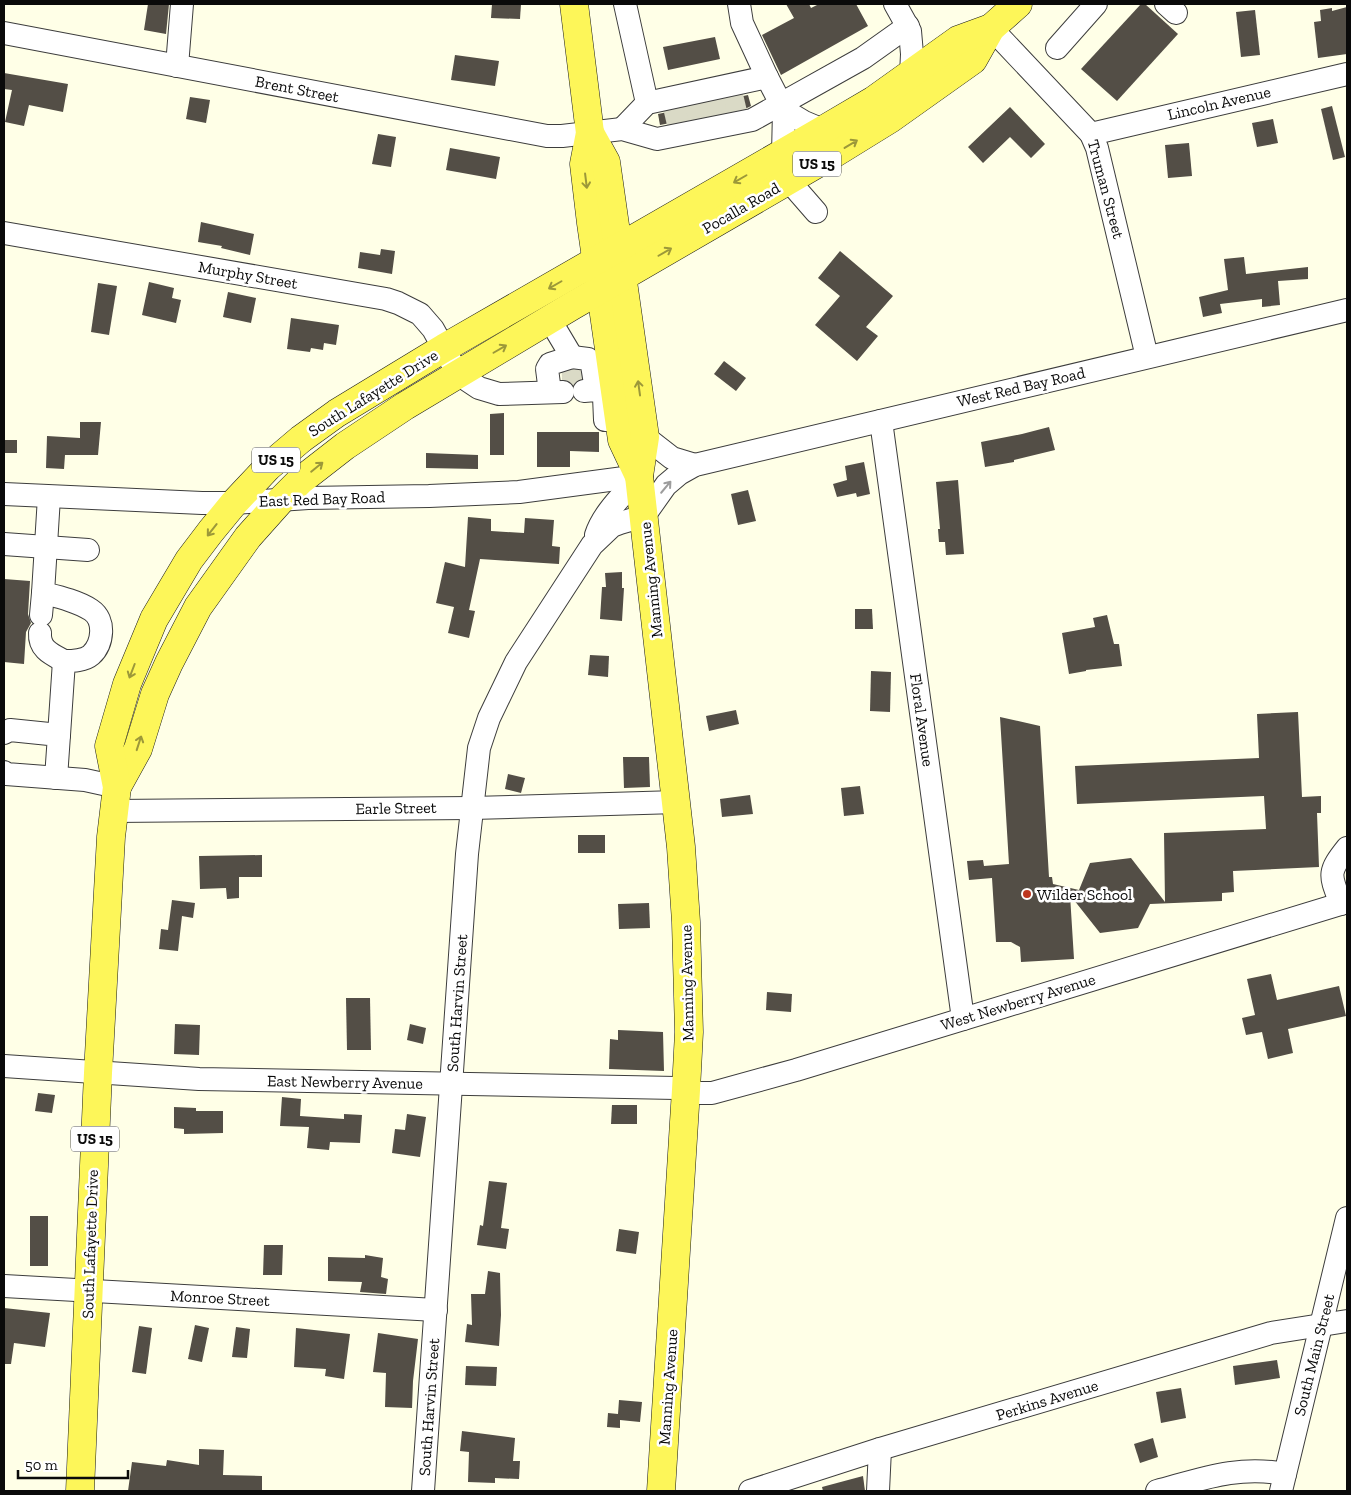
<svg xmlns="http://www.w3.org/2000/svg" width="1351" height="1495" viewBox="0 0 1351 1495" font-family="'Zilla Slab',serif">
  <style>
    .building { fill: #534e46 }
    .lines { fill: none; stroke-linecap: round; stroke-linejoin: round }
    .minor-tunnel { stroke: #dadac6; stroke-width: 22; stroke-dasharray: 22 11; stroke-linecap: butt }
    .minor-casing { stroke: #3d3d3d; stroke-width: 24 }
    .major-casing { stroke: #1b1b1b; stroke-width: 29 }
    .minor { stroke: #fff; stroke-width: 22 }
    .major { stroke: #fdf659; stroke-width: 28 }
    .oneway { stroke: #9c9839 }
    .oneway2 { stroke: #9d9d9d }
    .poi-dot { fill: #bd371f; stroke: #fff; stroke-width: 2 }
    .labels { text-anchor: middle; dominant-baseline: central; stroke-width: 5; stroke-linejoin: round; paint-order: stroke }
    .shield { fill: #fff; stroke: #545454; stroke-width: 1 }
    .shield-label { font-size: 15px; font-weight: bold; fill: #0a0a0a }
    .street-label { font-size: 16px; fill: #0a0a0a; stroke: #fff }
    .poi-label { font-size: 16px; fill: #0a0a0a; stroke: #fff; text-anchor: start }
  </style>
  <rect width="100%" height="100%" fill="#ffffe7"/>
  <g class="building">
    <polygon points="148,4 169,4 166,34 144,30"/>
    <polygon points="492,4 521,4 520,19 491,18"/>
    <polygon points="786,4 809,4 811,8 819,4 856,4 868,26 781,75 762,35 794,18"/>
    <polygon points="1141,4 1145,4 1178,34 1117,101 1081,69"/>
    <polygon points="1347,7 1347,54 1318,58 1314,22 1321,21 1320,10 1332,8 1332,11"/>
    <polygon points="1255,10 1260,55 1241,57 1236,12"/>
    <polygon points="715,37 720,59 668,70 663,47"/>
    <polygon points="455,55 499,61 495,86 451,80"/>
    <polygon points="4,73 68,84 63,112 29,105 24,126 5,122 12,90 4,89"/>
    <polygon points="748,95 751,106 747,108 660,125 658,114"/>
    <polygon points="190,97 210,100 206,123 186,119"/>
    <polygon points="1332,106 1345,157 1333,160 1321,109"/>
    <polygon points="1010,107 1045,144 1031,158 1010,137 983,163 968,147"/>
    <polygon points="1273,119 1278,143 1257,147 1252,123"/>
    <polygon points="378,134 396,137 391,167 372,164"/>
    <polygon points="1189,143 1192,176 1168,178 1165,145"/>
    <polygon points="450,148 500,157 496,179 446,170"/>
    <polygon points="201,222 254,234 250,255 221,248 222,246 198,242"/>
    <polygon points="381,249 395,251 392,274 358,268 360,252 380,255"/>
    <polygon points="840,251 893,296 866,327 878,336 857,361 815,325 840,296 818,278"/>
    <polygon points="1244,257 1246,274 1308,267 1308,279 1278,281 1280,305 1262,307 1262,299 1220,304 1222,313 1203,317 1199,297 1228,290 1224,259"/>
    <polygon points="149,282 174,288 172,298 181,300 176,323 142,315"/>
    <polygon points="98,283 117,286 109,335 91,332"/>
    <polygon points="228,292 256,298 251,323 223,317"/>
    <polygon points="291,318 339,325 336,345 324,343 323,350 311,348 310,352 287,349"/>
    <polygon points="724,361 746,378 736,391 714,374"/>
    <polygon points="573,370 580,371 581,379 573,384 569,380 562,379 562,374"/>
    <polygon points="504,413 504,455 490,455 490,414"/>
    <polygon points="80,422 101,422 98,455 65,455 64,469 46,468 47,436 80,438"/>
    <polygon points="1049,427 1055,450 1014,460 1014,462 985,467 981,442 1022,434"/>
    <polygon points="537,432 599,432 599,452 570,451 570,467 537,467"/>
    <rect x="4" y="440" width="13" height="13"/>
    <polygon points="426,453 478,455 478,469 426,468"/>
    <polygon points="864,462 870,494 857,497 856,493 837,497 833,484 847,480 845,466"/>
    <polygon points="958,480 964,554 946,555 945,542 939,542 938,529 940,529 936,482"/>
    <polygon points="748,490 756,521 738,525 731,494"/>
    <polygon points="468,517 491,519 491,531 524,533 525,518 554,520 552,546 560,547 559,564 480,559 469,610 475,611 469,638 448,633 454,607 436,603 445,562 465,567"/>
    <polygon points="622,572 622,588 624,588 622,621 600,619 602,587 606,587 605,573"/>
    <polygon points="4,579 30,581 28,614 31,623 26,632 24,664 4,662"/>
    <polygon points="855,609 872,609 873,629 855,629"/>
    <polygon points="1107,615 1114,644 1119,644 1122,666 1086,670 1086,671 1069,674 1062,633 1095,627 1093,618"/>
    <polygon points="590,655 609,656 608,677 588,675"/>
    <polygon points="871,671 891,672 890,712 870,711"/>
    <polygon points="736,710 739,724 709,731 706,716"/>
    <polygon points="1298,712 1302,797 1321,796 1321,813 1317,813 1319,867 1233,871 1234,892 1222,893 1222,901 1150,904 1138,928 1100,933 1070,895 1074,959 1021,962 1020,947 1011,942 996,942 992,878 969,880 967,861 983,860 984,866 1009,864 1000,717 1040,726 1049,877 1052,877 1053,884 1079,890 1090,863 1131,858 1165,902 1164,833 1266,829 1264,796 1077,804 1075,766 1259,758 1257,714"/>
    <polygon points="623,757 649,757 650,787 624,788"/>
    <polygon points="508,774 525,778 521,793 505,789"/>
    <polygon points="860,786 864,814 844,816 841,788"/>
    <polygon points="750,795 753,814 722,817 720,799"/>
    <rect x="578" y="835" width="27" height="18"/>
    <polygon points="262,855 262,877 239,877 239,898 227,899 226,888 200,889 199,856"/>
    <polygon points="172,900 195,903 193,918 182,916 178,951 159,949 161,929 168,930"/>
    <polygon points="649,903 650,928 619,929 618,904"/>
    <polygon points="1271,974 1277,1000 1339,986 1346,1016 1288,1029 1293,1053 1268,1059 1262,1032 1246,1035 1242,1018 1255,1015 1247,979"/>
    <polygon points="767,992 792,994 791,1012 766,1010"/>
    <polygon points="346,998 370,998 371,1050 347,1050"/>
    <polygon points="175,1024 200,1025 199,1055 174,1054"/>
    <polygon points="410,1024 426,1028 423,1044 407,1040"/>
    <polygon points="618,1030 663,1032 664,1071 609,1069 610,1039 618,1040"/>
    <polygon points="38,1093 55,1095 52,1113 35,1111"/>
    <polygon points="282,1097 301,1099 300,1116 344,1119 344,1114 362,1115 360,1143 330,1142 329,1150 307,1148 309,1127 280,1126"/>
    <polygon points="612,1105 637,1105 637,1124 611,1124"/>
    <polygon points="174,1107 196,1108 196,1111 223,1111 223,1133 184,1134 184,1129 174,1128"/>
    <polygon points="407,1114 426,1117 420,1157 392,1153 395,1129 405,1130"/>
    <polygon points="489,1181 507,1183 501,1228 509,1229 506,1249 477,1245 480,1225 483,1226"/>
    <rect x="30" y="1216" width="18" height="50"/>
    <polygon points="619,1229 639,1232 636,1254 616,1251"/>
    <polygon points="264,1245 283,1245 282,1275 263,1275"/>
    <polygon points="365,1255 383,1258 381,1277 388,1279 386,1294 360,1292 362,1282 328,1281 328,1257 365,1258"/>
    <polygon points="488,1271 500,1273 501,1315 499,1346 465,1342 467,1324 472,1325 471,1294 485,1294"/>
    <polygon points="4,1308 50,1313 45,1347 14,1343 11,1364 4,1364"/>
    <polygon points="195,1325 209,1328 202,1362 188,1359"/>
    <polygon points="139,1326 152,1328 146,1374 132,1372"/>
    <polygon points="236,1327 250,1329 247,1358 232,1357"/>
    <polygon points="296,1328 350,1334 344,1379 325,1376 326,1369 294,1367"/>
    <polygon points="378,1333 418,1339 413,1381 412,1408 385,1407 386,1373 373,1372"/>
    <polygon points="1277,1360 1280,1378 1235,1385 1233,1366"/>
    <polygon points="466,1366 497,1367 496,1386 465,1385"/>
    <polygon points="1181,1388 1186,1418 1161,1423 1156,1392"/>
    <polygon points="619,1400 642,1402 640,1422 620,1420 620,1428 607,1427 608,1413 618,1414"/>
    <polygon points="462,1431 515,1438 513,1461 520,1461 519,1479 495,1478 495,1483 468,1482 469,1452 460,1451"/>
    <polygon points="1153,1438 1158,1457 1140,1463 1134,1444"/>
    <polygon points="199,1449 224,1450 223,1475 262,1476 262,1491 128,1491 132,1462 166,1466 167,1460 199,1465"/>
    <polygon points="863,1476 865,1491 823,1491 822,1487"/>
  </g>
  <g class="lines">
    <g class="minor-tunnel">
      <polyline points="732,95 736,112"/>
      <polyline points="713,99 716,116"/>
      <polyline points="695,103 698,120"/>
      <polyline points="674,107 678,124"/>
      <polyline points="562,378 583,377"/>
    </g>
    <defs>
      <g id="minor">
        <polyline points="625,4 647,103"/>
        <polyline points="739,4 742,23 767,77 784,110 783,154"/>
        <polyline points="895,4 910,31 912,54 911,75"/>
        <polyline points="1166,4 1176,13"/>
        <polyline points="991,28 1091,134 1097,148 1147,357"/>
        <polyline points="4,33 547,136 562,136 622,129 657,139 752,120 863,58 908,26"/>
        <polyline points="1057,48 1096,4"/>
        <polyline points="177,66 182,4"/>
        <polyline points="784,110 804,122 823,130"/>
        <polyline points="622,129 647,103 767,77"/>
        <polyline points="1091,134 1347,74"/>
        <polyline points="789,181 816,212"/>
        <polyline points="4,233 386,299 398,303 420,314 433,329 458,374 479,388 499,394 563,392"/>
        <polyline points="572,357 588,359 592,365 596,390"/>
        <polyline points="584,391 596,390 604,396 605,420 608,420"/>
        <polyline points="550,392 547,369 550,364 572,357 550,320"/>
        <polyline points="881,421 963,1019"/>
        <polyline points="645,437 672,458 695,465"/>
        <polyline points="4,494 202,503 234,503 308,498 429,496 519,492 639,476"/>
        <path d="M49,497l-6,96c16,4 34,8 48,17 15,10 12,34 0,45 -7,6 -18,6 -27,6l-5,74"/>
        <path d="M596,535c7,-22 28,-41 43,-59"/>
        <polyline points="4,544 88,550"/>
        <polyline points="41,615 43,593"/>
        <path d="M40,633c-1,16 11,21 24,28"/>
        <polyline points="4,733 10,730 59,735 56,778"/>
        <polyline points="4,772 6,774 85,780 117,787"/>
        <polyline points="114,811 472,808 677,802"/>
        <path d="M1341,904c-11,-29 -14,-31 6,-56"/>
        <polyline points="4,1066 199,1079 676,1088 699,1093 712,1093 796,1070 1347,902"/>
        <polyline points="4,1286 436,1310"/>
        <polyline points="423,1491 467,854 479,748 489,718 516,662 592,545 612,526 620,523 644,516 666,485 679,474 695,465 1347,310"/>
        <polyline points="750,1491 880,1449 1271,1333 1347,1321"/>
        <polyline points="878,1491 880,1449"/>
        <path d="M1157,1491c45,-12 81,-26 128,-17"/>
        <polyline points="1281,1491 1347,1218"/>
      </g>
      <g id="major">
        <polyline points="574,4 590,133 584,164 591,223 622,440 639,476"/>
        <polyline points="590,133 606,162 645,437 639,476 681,847 686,922 689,1032 686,1090 661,1491"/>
        <polyline points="117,787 138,749 155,694 169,663 198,607 248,537 281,500 300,481 345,446 405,406 572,306 822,161 890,119 973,60 991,28 1018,4"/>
        <polyline points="80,1491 98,1073 111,837 117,787 109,746 127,684 154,619 189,560 211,531 234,503 268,467 301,439 337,413 444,348 823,130 874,100 958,40 991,28"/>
      </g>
    </defs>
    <use href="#minor" class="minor-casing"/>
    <use href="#major" class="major-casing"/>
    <use href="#minor" class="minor"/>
    <use href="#major" class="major"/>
  </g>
  <defs><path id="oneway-shaft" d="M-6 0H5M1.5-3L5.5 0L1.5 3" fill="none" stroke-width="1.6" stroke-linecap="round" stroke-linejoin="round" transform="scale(1.25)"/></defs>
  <g class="oneway">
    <use href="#oneway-shaft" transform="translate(851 144) rotate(-31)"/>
    <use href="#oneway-shaft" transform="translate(740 179) rotate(150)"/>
    <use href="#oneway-shaft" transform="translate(586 181) rotate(83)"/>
    <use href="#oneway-shaft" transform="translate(665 252) rotate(-30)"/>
    <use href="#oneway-shaft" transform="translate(555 285) rotate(150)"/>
    <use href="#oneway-shaft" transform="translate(500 349) rotate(-30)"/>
    <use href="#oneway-shaft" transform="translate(639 388) rotate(-98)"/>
    <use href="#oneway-shaft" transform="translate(317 467) rotate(-39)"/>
    <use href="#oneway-shaft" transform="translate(212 530) rotate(128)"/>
    <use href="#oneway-shaft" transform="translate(132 671) rotate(111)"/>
    <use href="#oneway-shaft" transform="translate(139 743) rotate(-72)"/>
  </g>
  <use class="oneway2" href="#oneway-shaft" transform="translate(666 487) rotate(-50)"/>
  <circle class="poi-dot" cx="1027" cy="894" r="5"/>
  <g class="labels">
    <g class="shield">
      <rect x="793" y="151.5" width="48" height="25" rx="4"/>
      <rect x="252" y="447.5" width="48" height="25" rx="4"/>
      <rect x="71" y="1126.5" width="48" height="25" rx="4"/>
    </g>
    <g class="shield-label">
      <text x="817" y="164">US 15</text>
      <text x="276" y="460">US 15</text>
      <text x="95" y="1139">US 15</text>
    </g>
    <g class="street-label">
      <text transform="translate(297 89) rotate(11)">Brent Street</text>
      <text transform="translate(1219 103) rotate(-13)">Lincoln Avenue</text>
      <text transform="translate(1106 189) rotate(75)">Truman Street</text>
      <text transform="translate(741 208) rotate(-30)">Pocalla Road</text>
      <text transform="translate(248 275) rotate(10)">Murphy Street</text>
      <text transform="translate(1021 387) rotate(-13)">West Red Bay Road</text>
      <text transform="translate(373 393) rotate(-32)">South Lafayette Drive</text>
      <text transform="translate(322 499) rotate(-2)">East Red Bay Road</text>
      <text transform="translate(651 580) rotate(-96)">Manning Avenue</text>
      <text transform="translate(922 720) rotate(82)">Floral Avenue</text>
      <text transform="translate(396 808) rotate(-1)">Earle Street</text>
      <text transform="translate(687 983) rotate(-91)">Manning Avenue</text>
      <text transform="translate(1018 1002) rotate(-17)">West Newberry Avenue</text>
      <text transform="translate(457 1003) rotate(-86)">South Harvin Street</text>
      <text transform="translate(345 1082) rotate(1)">East Newberry Avenue</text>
      <text transform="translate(90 1244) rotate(-88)">South Lafayette Drive</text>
      <text transform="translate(220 1298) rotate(3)">Monroe Street</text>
      <text transform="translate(1314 1355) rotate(-76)">South Main Street</text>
      <text transform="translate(668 1387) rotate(-86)">Manning Avenue</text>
      <text transform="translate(1047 1400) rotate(-17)">Perkins Avenue</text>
      <text transform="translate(429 1407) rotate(-86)">South Harvin Street</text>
    </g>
    <g class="poi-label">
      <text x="1037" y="894">Wilder School</text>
    </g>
  </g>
  <rect width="1351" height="1495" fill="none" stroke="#0a0a0a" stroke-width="10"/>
  <path d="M18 1470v8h110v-8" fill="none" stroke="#0a0a0a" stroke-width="2.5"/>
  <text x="25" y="1470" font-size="15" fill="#0a0a0a" stroke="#ffffff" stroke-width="4" paint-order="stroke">50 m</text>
</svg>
